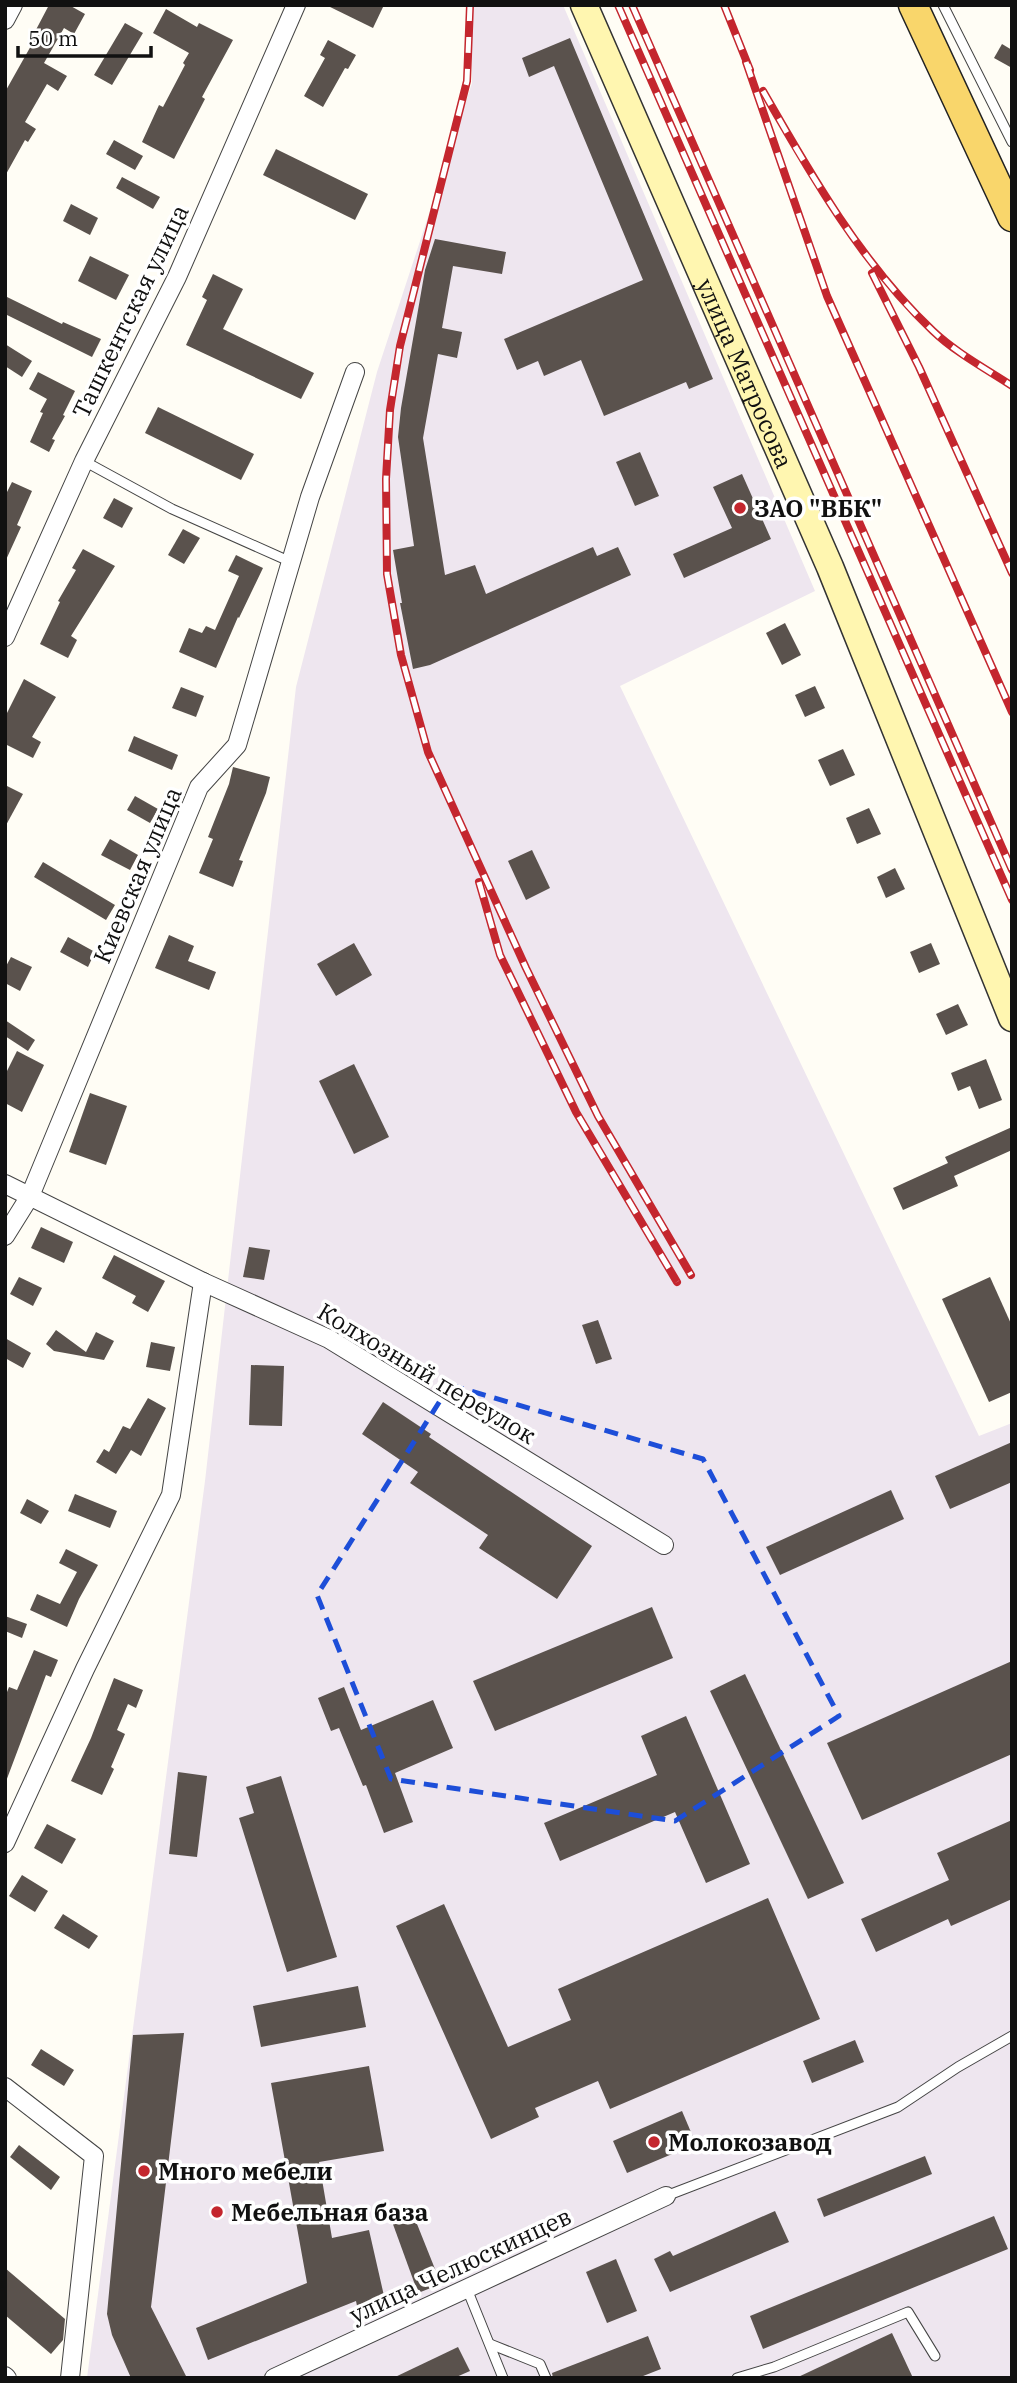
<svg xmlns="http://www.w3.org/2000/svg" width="1017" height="2383" viewBox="0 0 1017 2383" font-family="'IBM Plex Serif',serif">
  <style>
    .industrial { fill: #eee6ef }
    .building { fill: #5a524d }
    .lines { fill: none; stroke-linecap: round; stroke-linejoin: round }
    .lane-casing { stroke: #444; stroke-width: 11 }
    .street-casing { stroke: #444; stroke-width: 20 }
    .secondary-casing { stroke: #333; stroke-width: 29 }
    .primary-casing { stroke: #222; stroke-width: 31 }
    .lane { stroke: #fff; stroke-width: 9 }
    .street { stroke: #fff; stroke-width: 18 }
    .secondary { stroke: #fff6b0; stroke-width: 26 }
    .primary { stroke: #f9d66b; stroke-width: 28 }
    .rail-casing { stroke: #c4262e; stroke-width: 8 }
    .rail { stroke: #fff; stroke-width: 5; stroke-dasharray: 16; stroke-linecap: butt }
    .marked { fill: none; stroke: #1d4ed8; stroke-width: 5; stroke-dasharray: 14 9; stroke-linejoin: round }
    .poi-dot { fill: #c4262e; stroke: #fff; stroke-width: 2.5 }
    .labels { text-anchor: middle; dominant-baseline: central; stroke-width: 7; stroke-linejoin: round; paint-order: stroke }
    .street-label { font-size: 24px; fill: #111; stroke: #fff }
    .poi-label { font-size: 24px; font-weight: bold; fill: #111; stroke: #fff; text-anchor: start }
  </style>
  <rect width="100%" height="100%" fill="#fffdf5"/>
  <polygon class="industrial" points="472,5 563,5 815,591 620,686 979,1436 1012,1423 1012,2378 87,2378 205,1481 296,687 377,372 472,83"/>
  <g class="building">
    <polygon points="49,5 69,5 85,14 74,34 64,28 44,63 67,76 58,91 47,84 25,122 36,129 28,142 25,140 5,176 5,92 32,44 29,43"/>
    <polygon points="326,5 384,5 373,28"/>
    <polygon points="166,9 197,27 199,23 233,40 202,97 205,99 174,159 142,142 159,105 163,107 185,65 183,63 189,53 153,33"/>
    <polygon points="125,23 143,33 112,85 94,75"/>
    <polygon points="570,38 713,379 689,389 686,382 604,416 581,360 544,376 538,361 517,370 504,339 643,280 554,66 529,77 522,58"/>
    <polygon points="328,40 356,55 348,69 345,68 323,107 304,96 325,58 320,55"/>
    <polygon points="1002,44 1012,50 1012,68 994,58"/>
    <polygon points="114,140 143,156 135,170 106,154"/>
    <polygon points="276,149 368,194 355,220 263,175"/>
    <polygon points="122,177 160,197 153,209 116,188"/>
    <polygon points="71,204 98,218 90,235 63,221"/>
    <polygon points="435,239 506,252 502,274 453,266 442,328 462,332 457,358 438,354 423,438 445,575 475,565 486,594 593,547 597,556 618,547 631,575 430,665 413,669 400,603 402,603 393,550 414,546 398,437 401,408 425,270"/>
    <polygon points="90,256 129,275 116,300 78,281"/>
    <polygon points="213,274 243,289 223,329 314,373 301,399 186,345 207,300 202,297"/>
    <polygon points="5,296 62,324 63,322 101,339 92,357 5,314"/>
    <polygon points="5,344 32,361 22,377 5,366"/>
    <polygon points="38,372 75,391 63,415 65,416 52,439 55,440 49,452 30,442 43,413 40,412 47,399 29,389"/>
    <polygon points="158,407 254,454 241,480 145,433"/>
    <polygon points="640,452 659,496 635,506 616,462"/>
    <polygon points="742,474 771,539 684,578 673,554 732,528 713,487"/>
    <polygon points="12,482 32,491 17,525 21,527 5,562 5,496"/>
    <polygon points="114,498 133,508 122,528 103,518"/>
    <polygon points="183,529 200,538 184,564 168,555"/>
    <polygon points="83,549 115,566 71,636 77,640 68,658 40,644 60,602 58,601 76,570 72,568"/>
    <polygon points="236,555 263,568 239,618 238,617 216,668 179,652 189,628 202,633 206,626 215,630 239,576 228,571"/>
    <polygon points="785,623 801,655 782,665 766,633"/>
    <polygon points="24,679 56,697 32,737 41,742 33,758 5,744 5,717"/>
    <polygon points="815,686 825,708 805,717 795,695"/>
    <polygon points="181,687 204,696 196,717 172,708"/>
    <polygon points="134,736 178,755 172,770 128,751"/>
    <polygon points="843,749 855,775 830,786 818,760"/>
    <polygon points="233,767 270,777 266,793 239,860 243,861 233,887 199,873 213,839 208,837 229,784"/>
    <polygon points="5,785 23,794 5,827"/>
    <polygon points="135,796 158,809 150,823 127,810"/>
    <polygon points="869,808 881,834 857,844 846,818"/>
    <polygon points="110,839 138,855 130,870 101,855"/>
    <polygon points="532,850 550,888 526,900 508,861"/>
    <polygon points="43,862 115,905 106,920 34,877"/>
    <polygon points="895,868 905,889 886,898 877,877"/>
    <polygon points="169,935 194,946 188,961 216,972 209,990 155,968"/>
    <polygon points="68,937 95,952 88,967 60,952"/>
    <polygon points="354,943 372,975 336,996 317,964"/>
    <polygon points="931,943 940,964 919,973 910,952"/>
    <polygon points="11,957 32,967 20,991 5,983 5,968"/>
    <polygon points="958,1004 968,1025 946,1035 936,1014"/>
    <polygon points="5,1020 35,1040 28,1051 5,1036"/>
    <polygon points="17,1051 44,1065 22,1112 5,1103 5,1075"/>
    <polygon points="986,1059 1002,1100 979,1109 970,1086 958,1091 951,1073"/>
    <polygon points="354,1064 389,1137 354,1154 319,1081"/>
    <polygon points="90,1093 127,1106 106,1165 69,1152"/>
    <polygon points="1012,1127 1012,1150 954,1176 958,1186 903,1210 893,1188 948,1163 945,1157"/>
    <polygon points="41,1227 73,1242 64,1263 31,1248"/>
    <polygon points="249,1247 270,1250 264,1280 243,1277"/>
    <polygon points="114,1255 165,1281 148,1312 132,1303 136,1296 102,1278"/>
    <polygon points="19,1277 42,1288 33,1306 10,1294"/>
    <polygon points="990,1277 1012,1326 1012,1392 989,1402 942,1299"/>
    <polygon points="598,1320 612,1359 596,1364 582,1325"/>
    <polygon points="56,1330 86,1352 96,1332 114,1341 104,1360 54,1351 46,1344"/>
    <polygon points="5,1338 31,1353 23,1368 5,1358"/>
    <polygon points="151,1342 175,1347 170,1371 146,1367"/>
    <polygon points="251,1365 284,1366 282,1426 249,1425"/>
    <polygon points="148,1398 166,1408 141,1456 131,1450 116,1474 96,1462 104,1449 109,1452 123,1426 130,1429"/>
    <polygon points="383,1402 431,1434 429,1437 592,1546 557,1599 479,1548 488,1535 410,1483 418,1472 362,1434"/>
    <polygon points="1012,1442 1012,1482 950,1509 935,1476"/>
    <polygon points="891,1490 904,1519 780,1575 766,1547"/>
    <polygon points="75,1494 117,1511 110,1528 68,1511"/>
    <polygon points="27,1499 49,1511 41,1524 20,1513"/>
    <polygon points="66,1549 98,1565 79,1599 67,1627 30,1610 37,1594 60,1604 77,1572 59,1563"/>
    <polygon points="652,1607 673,1658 495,1731 473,1681"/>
    <polygon points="5,1616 27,1624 22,1638 5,1631"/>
    <polygon points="34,1650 58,1660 51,1677 46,1675 5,1784 5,1697 9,1687 17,1690"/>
    <polygon points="1012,1661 1012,1754 862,1820 827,1743"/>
    <polygon points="745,1674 844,1883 808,1899 710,1691"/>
    <polygon points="114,1678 143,1690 136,1708 128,1704 117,1730 125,1734 111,1767 114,1769 102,1795 71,1781 91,1738"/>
    <polygon points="344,1687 361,1730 433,1700 453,1748 395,1773 413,1822 384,1833 366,1785 363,1786 339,1728 331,1731 318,1698"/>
    <polygon points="686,1716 750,1864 706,1883 675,1812 560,1861 544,1823 657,1775 641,1736"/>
    <polygon points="178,1772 207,1776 197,1857 169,1854"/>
    <polygon points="281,1776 337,1957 287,1972 239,1818 254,1813 246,1787"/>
    <polygon points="1012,1820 1012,1899 951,1926 948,1919 876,1952 861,1919 949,1880 937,1853"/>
    <polygon points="47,1824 76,1839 62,1864 34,1848"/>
    <polygon points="22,1875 48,1891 35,1912 9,1896"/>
    <polygon points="768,1898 820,2019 610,2109 598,2081 535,2108 539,2117 491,2139 396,1926 444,1904 508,2047 571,2020 558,1989"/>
    <polygon points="63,1914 98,1936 89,1949 54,1928"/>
    <polygon points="358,1986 366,2027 261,2047 253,2006"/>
    <polygon points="184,2033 151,2307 187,2378 131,2378 112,2335 107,2314 133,2035"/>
    <polygon points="855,2040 864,2062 812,2083 803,2061"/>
    <polygon points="41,2049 74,2070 64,2086 31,2065"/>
    <polygon points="369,2066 384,2151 319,2162 332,2238 369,2230 387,2309 359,2316 356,2301 208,2360 196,2328 307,2283 271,2083"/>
    <polygon points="682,2111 696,2144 627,2173 613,2141"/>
    <polygon points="19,2145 60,2177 51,2190 10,2157"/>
    <polygon points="925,2156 932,2174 824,2217 817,2199"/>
    <polygon points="411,2209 441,2284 418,2293 390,2216"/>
    <polygon points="775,2211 789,2242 670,2292 654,2259 670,2251 673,2256"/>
    <polygon points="994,2216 1008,2249 763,2349 750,2316"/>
    <polygon points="616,2259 637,2311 607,2323 586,2272"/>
    <polygon points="5,2268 65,2319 63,2340 51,2354 5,2315"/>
    <polygon points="892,2333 913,2378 796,2378"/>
    <polygon points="648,2336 661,2369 638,2378 553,2378 552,2373"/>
    <polygon points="458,2347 470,2371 454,2378 393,2378"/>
  </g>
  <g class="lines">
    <defs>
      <g id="lane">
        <polyline points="943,5 1012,142"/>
        <polyline points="84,461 172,509 291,562"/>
        <polyline points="666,2196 898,2107 958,2067 1012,2036"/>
        <polyline points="467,2289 503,2378"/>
        <polyline points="490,2344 540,2364 546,2378"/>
        <polyline points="737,2378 774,2367 908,2312 935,2356"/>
      </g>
      <g id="street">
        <polyline points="5,20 13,5"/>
        <polyline points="5,637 84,461 177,277 296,5"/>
        <polyline points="5,1184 203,1282 329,1339 664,1545"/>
        <polyline points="5,1236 30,1196 199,787 237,745 310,497 355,372"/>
        <polyline points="5,1843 85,1669 171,1495 203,1282"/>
        <polyline points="5,2087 94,2156 70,2378"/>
        <polyline points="5,2376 7,2378"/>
        <polyline points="274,2378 666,2196"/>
      </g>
      <g id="secondary">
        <path id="s1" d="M584,5l246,562 182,451"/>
      </g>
      <polyline id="primary" points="913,5 1012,217"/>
    </defs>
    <use href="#lane" class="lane-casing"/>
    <use href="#street" class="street-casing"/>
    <use href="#secondary" class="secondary-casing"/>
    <use href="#primary" class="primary-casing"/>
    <use href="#lane" class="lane"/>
    <use href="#street" class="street"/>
    <use href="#secondary" class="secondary"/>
    <use href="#primary" class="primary"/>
    <defs>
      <g id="rail">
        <polyline points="470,5 467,81 400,346 390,410 386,479 387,574 401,655 428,752 526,968 598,1116 691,1275"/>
        <polyline points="618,5 1012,900"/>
        <polyline points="632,5 1012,870"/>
        <polyline points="724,5 750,70"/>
        <polyline points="746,62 827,296 1012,712"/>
        <path d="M763,91c48,84 99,173 170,240 22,21 53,38 79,55"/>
        <polyline points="872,273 919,367 1012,573"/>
        <polyline points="479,882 500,955 576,1112 677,1282"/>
      </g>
    </defs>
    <use href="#rail" class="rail-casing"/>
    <use href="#rail" class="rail"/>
  </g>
  <path class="marked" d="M450,1385l253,74 136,257 -164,105 -284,-42 -74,-184z"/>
  <g class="poi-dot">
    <circle cx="740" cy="508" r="7"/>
    <circle cx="654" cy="2142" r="7"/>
    <circle cx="144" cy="2171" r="7"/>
    <circle cx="217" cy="2212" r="7"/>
  </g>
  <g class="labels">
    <g class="street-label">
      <text transform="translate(130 311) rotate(-64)">Ташкентская улица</text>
      <text stroke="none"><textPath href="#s1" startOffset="402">улица Матросова</textPath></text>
      <text transform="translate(137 875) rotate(-67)">Киевская улица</text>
      <text transform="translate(427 1373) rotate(31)">Колхозный переулок</text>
      <text transform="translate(460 2265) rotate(-25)">улица Челюскинцев</text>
    </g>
    <g class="poi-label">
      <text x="754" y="508">ЗАО "ВБК"</text>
      <text x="668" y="2142">Молокозавод</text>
      <text x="158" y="2171">Много мебели</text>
      <text x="231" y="2212">Мебельная база</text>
    </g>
  </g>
  <rect width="1017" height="2383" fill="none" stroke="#111111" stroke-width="14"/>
  <path d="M18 46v10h133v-10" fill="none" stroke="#111111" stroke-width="3.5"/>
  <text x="28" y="46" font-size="21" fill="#111111" stroke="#ffffff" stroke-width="5" paint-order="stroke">50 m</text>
</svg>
